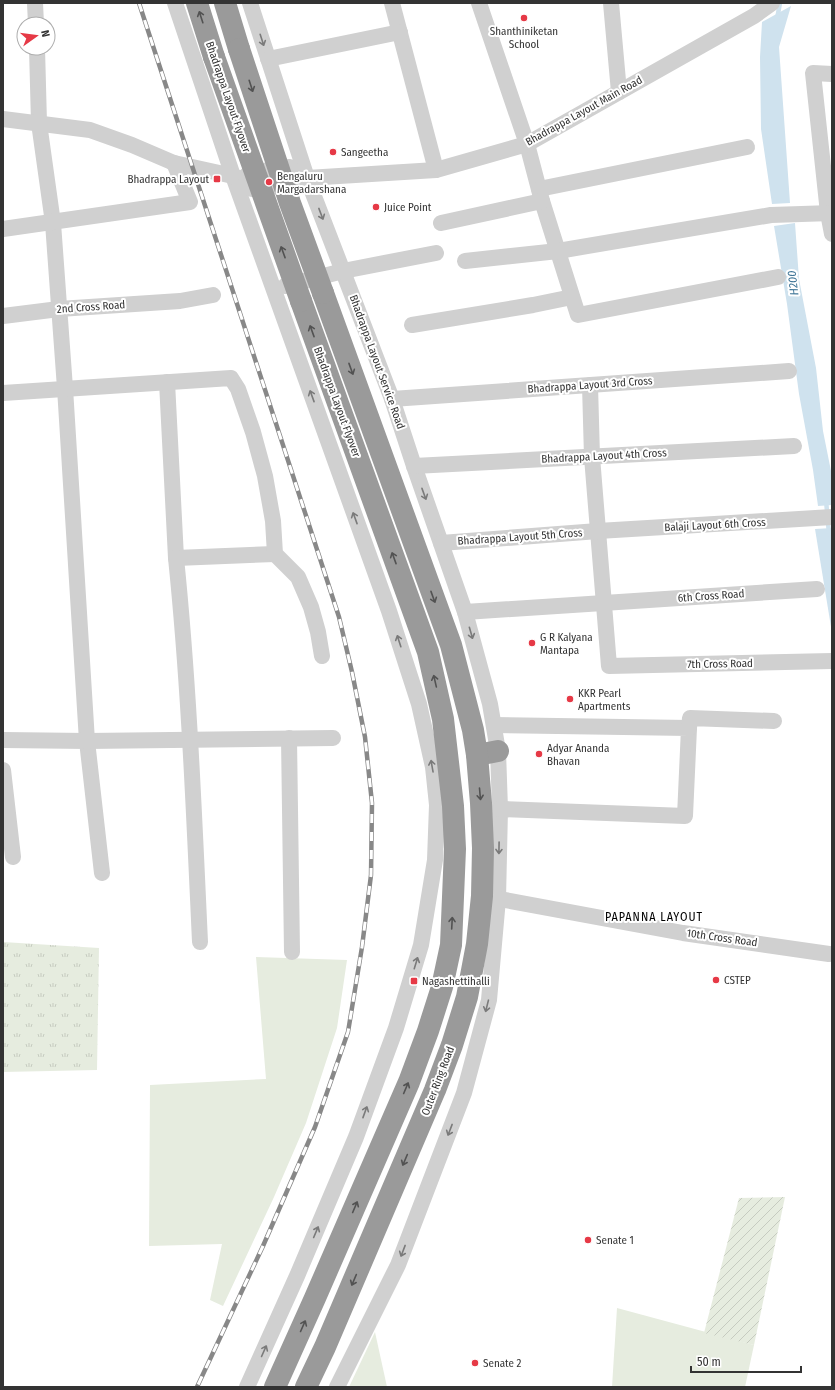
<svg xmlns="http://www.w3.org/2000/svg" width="835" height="1390" viewBox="0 0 835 1390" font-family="'Fira Sans Condensed',sans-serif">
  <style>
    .grass { fill: #e6ecdf }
    .park { fill: url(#park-tufts) }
    .garden { fill: url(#garden-furrows) }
    .water { fill: #cfe2ee }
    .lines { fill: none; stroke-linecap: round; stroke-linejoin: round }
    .stream { stroke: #cfe2ee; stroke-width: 4.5 }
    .minor { stroke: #d0d0d0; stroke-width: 16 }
    .highway { stroke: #9a9a9a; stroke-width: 22 }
    .rail-casing { stroke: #888; stroke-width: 4.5 }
    .rail { stroke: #fff; stroke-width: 3; stroke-dasharray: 9; stroke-linecap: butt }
    .highway-bridge { stroke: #9a9a9a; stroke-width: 22 }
    .oneway { stroke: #525252 }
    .oneway2 { stroke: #7a7a7a }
    .poi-dot { fill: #e63946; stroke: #fff; stroke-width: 1.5 }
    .labels { text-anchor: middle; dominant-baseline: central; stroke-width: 4; stroke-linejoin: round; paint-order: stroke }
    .poi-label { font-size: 11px; fill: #333; stroke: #fff; text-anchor: start }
    .street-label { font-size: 11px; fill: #333; stroke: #fff }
    .water-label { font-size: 12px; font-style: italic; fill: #3f7597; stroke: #fff }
    .neighbourhood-label { font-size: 12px; letter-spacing: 1px; fill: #000; stroke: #fff }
  </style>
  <defs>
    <pattern id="park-tufts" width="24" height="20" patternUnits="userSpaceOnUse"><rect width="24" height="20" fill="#e6ecdf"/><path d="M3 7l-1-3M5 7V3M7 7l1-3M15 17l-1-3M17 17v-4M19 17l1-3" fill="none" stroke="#c6cbc0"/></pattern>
    <pattern id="garden-furrows" width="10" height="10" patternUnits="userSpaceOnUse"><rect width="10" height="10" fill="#e6ecdf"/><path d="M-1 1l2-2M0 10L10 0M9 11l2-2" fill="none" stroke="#c6cbc0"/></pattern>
  </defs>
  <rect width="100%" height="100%" fill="#fff"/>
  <g class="grass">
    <polygon points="256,957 347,960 337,1028 306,1123 274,1197 223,1306 210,1300 222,1244 149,1246 150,1085 266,1079"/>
    <polygon points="617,1308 754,1345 745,1387 612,1387"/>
    <polygon points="375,1332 387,1387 349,1387"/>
  </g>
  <polygon class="park" points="3,942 99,948 97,1070 3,1072"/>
  <polygon class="garden" points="785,1197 754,1345 704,1333 739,1198"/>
  <g class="water">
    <polygon points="791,6 779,47 790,203 772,204 761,129 760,57 762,22"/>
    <polygon points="795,223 799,279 816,368 823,431 832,476 832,505 818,506 813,470 799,394 787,304 774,226"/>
    <polygon points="832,528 832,633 815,529"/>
  </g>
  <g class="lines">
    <g class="stream">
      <polyline points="777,19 780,3"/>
      <polyline points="826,500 829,534"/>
    </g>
    <g class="minor">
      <polyline points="35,3 36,24"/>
      <polyline points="175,3 233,176 389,611 419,704 433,767 437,805 435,860 421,945 396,1028 356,1137 297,1276 247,1387"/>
      <polyline points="250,3 307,178 392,399 414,466 465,612 490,704 498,751 500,809 498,899 489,1000 464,1093 398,1265 337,1387"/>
      <polyline points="392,3 436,170"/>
      <polyline points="479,3 527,144 542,201 578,315 778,277"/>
      <polyline points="611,3 619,92"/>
      <polyline points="37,48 39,123 53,223 65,388 87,741 102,873"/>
      <polyline points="268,59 400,32"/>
      <polyline points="832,74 813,73 828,213 832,234"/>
      <polyline points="3,119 90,130 132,145 174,163 233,176 241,179 252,189 294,184"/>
      <polyline points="246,176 249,173 290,167 299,177 307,178 436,170 527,144 754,16 772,3"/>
      <polyline points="539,189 747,147"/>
      <polyline points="441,223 542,201"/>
      <polyline points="3,229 190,202 174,163"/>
      <polyline points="465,261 558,251 771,215 832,213"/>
      <polyline points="285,286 343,271 436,253"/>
      <polyline points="3,316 59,309 180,301 213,295"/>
      <polyline points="412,325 533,305 572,297"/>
      <polyline points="167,382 176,558 275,554"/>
      <polyline points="590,385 592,457 609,666 832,661"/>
      <polyline points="3,393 231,378 238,389 253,432 265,476 273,521 275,554 298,577 311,607 318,632 322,656"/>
      <polyline points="392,399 789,371"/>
      <polyline points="414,466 794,446"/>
      <polyline points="441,543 598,531 832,517"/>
      <path d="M176,558c13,127 18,255 24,384"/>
      <polyline points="465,612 817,589"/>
      <polyline points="494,725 689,728 685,816 500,809"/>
      <polyline points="689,728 690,718 774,721"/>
      <polyline points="289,738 292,952"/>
      <polyline points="3,740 87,741 333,738"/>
      <polyline points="3,770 13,857"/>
      <polyline points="489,897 683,933 829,954"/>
    </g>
    <g class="highway">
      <polyline points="197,3 214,57"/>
      <polyline points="225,3 239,49"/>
      <polyline points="477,755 498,751"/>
      <polyline points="275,1387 315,1298 409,1082 428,1031 442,987 451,945 455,849 453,806 443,719 428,652 301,301"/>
      <polyline points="306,1387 325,1347 435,1090 452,1045 467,997 477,944 482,896 483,848 481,803 477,755 473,730 451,645 323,293"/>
    </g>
    <defs>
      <polyline id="rail" points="139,3 339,617 352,672 365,737 372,803 371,875 362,947 348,1032 315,1127 263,1246 197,1387"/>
    </defs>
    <use href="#rail" class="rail-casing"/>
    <use href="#rail" class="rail"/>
    <g class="highway-bridge">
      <polyline points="239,49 290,203 323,293"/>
      <polyline points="214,57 301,301"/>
    </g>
  </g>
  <defs><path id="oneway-shaft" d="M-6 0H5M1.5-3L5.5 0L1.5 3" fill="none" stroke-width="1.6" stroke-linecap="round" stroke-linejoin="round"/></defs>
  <g class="oneway">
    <use href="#oneway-shaft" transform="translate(201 17) rotate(-108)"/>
    <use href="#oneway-shaft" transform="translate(251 86) rotate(72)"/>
    <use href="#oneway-shaft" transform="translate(283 252) rotate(-110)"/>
    <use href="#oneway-shaft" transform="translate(312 331) rotate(-110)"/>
    <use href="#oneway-shaft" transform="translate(351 369) rotate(70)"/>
    <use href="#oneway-shaft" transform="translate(394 558) rotate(-110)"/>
    <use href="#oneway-shaft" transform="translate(433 597) rotate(70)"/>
    <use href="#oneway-shaft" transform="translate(435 681) rotate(-103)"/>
    <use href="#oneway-shaft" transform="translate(480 794) rotate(85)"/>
    <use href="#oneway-shaft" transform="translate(452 923) rotate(-87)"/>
    <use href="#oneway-shaft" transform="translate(406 1088) rotate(-67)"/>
    <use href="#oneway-shaft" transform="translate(405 1160) rotate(113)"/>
    <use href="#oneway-shaft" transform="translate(355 1207) rotate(-67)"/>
    <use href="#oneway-shaft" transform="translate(354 1280) rotate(113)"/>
    <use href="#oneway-shaft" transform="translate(303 1326) rotate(-66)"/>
  </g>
  <g class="oneway2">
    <use href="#oneway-shaft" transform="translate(262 40) rotate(72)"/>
    <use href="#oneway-shaft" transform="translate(321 214) rotate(69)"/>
    <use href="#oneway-shaft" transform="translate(312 396) rotate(-110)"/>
    <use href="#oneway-shaft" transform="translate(424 494) rotate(70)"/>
    <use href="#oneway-shaft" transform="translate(355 518) rotate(-110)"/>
    <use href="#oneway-shaft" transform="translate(471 633) rotate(74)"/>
    <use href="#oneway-shaft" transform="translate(399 641) rotate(-108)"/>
    <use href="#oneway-shaft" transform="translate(432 766) rotate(-100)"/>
    <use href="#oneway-shaft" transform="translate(499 848) rotate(91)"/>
    <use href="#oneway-shaft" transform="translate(416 963) rotate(-73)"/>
    <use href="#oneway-shaft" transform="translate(487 1006) rotate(104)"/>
    <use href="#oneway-shaft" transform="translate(365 1112) rotate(-70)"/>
    <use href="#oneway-shaft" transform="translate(450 1130) rotate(111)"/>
    <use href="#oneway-shaft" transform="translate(316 1232) rotate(-67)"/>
    <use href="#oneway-shaft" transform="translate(403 1251) rotate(111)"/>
    <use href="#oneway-shaft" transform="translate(264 1351) rotate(-66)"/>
  </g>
  <g class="poi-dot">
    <circle cx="524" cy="18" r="4"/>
    <circle cx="333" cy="152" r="4"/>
    <rect x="213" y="175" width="8" height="8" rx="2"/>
    <circle cx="269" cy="182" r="4"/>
    <circle cx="376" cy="207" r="4"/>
    <circle cx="532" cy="643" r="4"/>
    <circle cx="570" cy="699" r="4"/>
    <circle cx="539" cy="754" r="4"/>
    <circle cx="716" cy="980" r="4"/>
    <rect x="410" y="977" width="8" height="8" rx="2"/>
    <circle cx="588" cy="1240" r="4"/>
    <circle cx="475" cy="1363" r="4"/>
  </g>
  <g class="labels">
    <g class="poi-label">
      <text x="524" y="31" text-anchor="middle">Shanthiniketan<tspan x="524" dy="13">School</tspan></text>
      <text x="341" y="152">Sangeetha</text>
      <text x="277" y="176">Bengaluru<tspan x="277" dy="13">Margadarshana</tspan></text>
      <text x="209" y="179" text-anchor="end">Bhadrappa Layout</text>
      <text x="384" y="207">Juice Point</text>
      <text x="540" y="637">G R Kalyana<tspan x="540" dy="13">Mantapa</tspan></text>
      <text x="578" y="693">KKR Pearl<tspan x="578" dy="13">Apartments</tspan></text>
      <text x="547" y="748">Adyar Ananda<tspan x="547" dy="13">Bhavan</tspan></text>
      <text x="724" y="980">CSTEP</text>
      <text x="422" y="981">Nagashettihalli</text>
      <text x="596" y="1240">Senate 1</text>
      <text x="483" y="1363">Senate 2</text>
    </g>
    <g class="street-label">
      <text transform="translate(228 97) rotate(71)">Bhadrappa Layout Flyover</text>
      <text transform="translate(584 111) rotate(-29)">Bhadrappa Layout Main Road</text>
      <text transform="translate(91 307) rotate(-4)">2nd Cross Road</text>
      <text transform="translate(377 362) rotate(70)">Bhadrappa Layout Service Road</text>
      <text transform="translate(590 385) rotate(-4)">Bhadrappa Layout 3rd Cross</text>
      <text transform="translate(337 402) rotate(70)">Bhadrappa Layout Flyover</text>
      <text transform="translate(604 456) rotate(-3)">Bhadrappa Layout 4th Cross</text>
      <text transform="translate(715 525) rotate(-3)">Balaji Layout 6th Cross</text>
      <text transform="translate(520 537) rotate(-4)">Bhadrappa Layout 5th Cross</text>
      <text transform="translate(711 596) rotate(-4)">6th Cross Road</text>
      <text transform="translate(720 664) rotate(-1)">7th Cross Road</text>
      <text transform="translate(722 938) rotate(8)">10th Cross Road</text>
      <text transform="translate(438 1081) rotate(-69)">Outer Ring Road</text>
    </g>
    <g class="water-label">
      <text transform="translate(793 283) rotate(-97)">H200</text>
    </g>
    <g class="neighbourhood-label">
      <text x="654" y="917">PAPANNA LAYOUT</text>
    </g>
  </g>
  <rect width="835" height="1390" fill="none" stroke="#333333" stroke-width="8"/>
  <g transform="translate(36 36) rotate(76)"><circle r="19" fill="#ffffff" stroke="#adadad"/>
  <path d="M0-3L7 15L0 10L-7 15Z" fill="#e63946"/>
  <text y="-6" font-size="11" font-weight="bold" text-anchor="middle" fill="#333333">N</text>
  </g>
  <path d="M691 1366v6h110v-6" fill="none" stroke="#333333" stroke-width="2"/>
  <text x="697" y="1366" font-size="12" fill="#333333" stroke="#ffffff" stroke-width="3" paint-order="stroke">50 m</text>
</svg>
